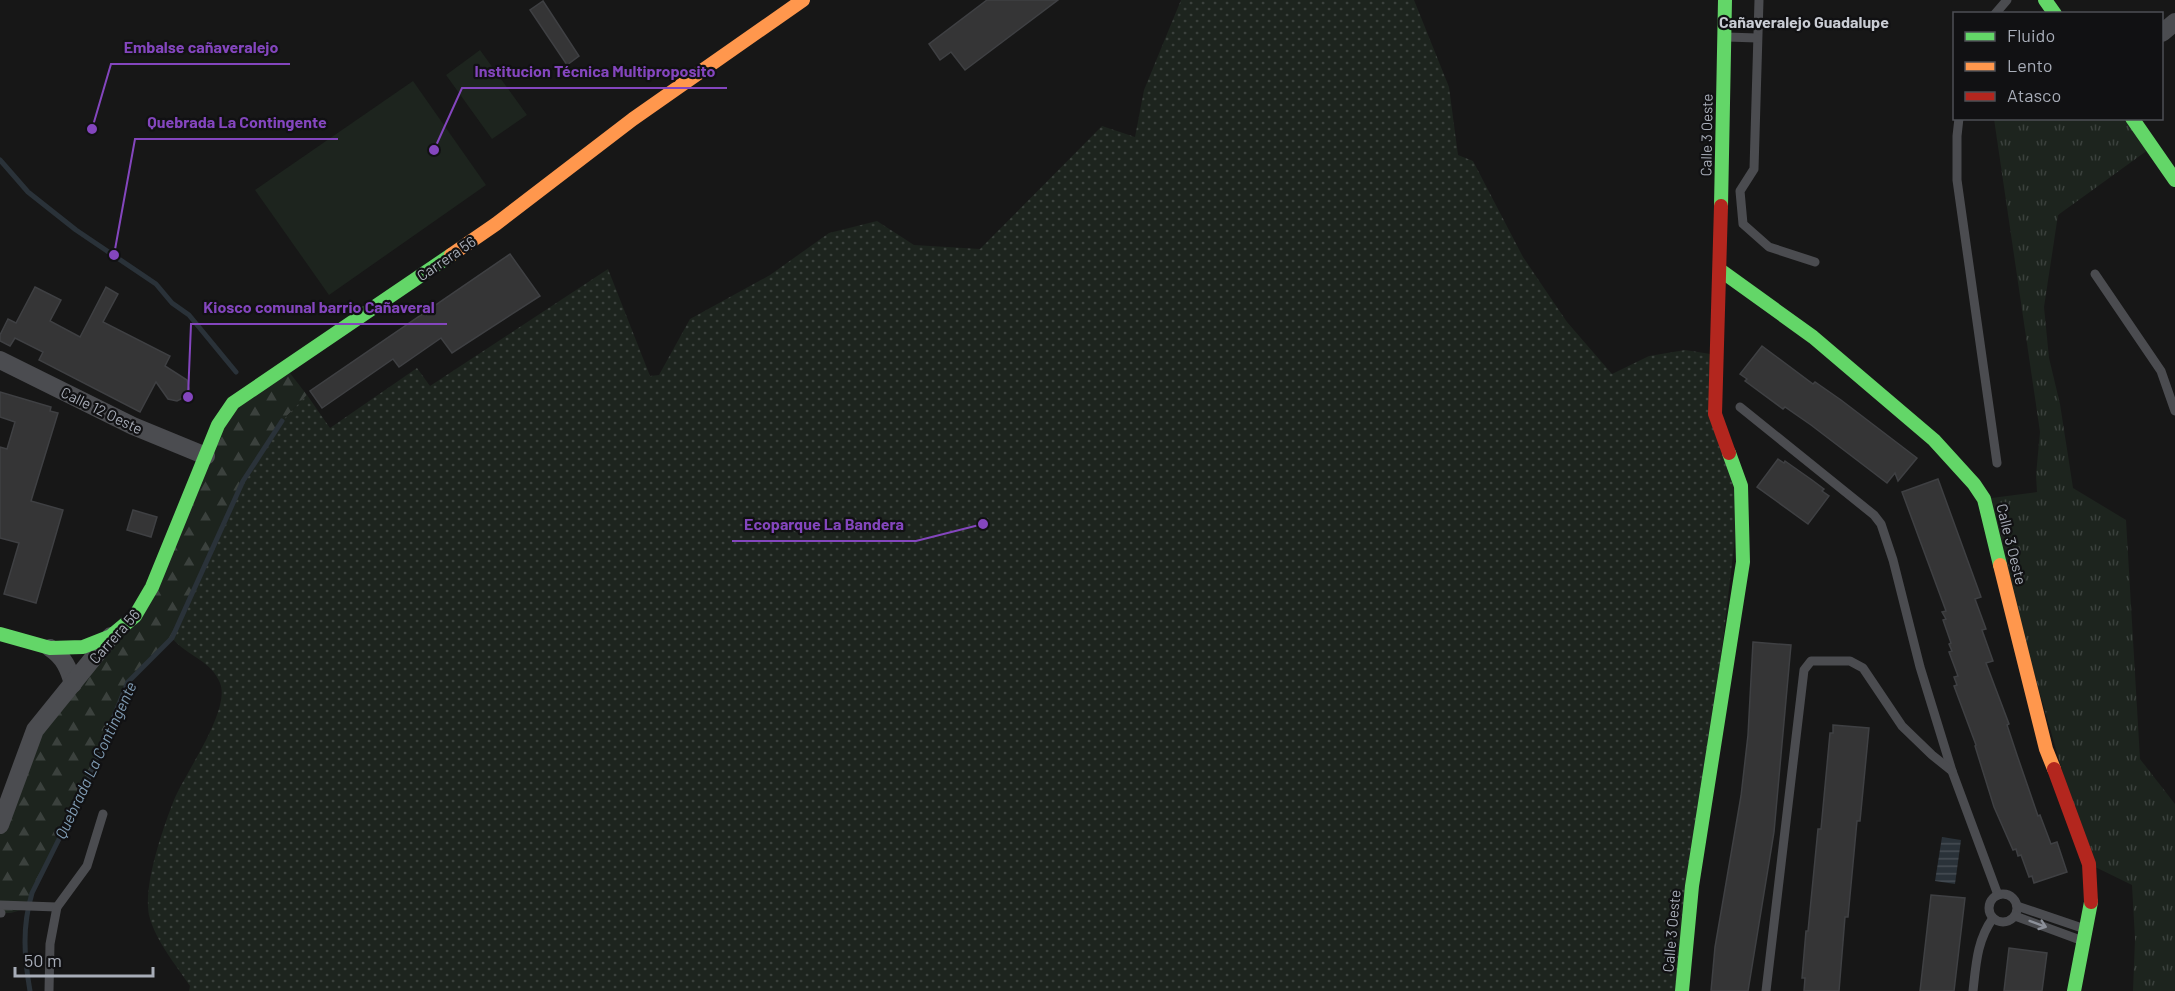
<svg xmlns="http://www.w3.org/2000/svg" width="2175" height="991" viewBox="0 0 2175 991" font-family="Barlow,sans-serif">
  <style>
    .grass { fill: url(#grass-tufts) }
    .forest { fill: url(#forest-firs) }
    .park { fill: url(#park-dots) }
    .garden { fill: #1d241e }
    .water { fill: url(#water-rules) }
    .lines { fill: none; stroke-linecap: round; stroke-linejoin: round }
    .stream { stroke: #2a3239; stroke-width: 5 }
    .building { fill: #353536; stroke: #3f4043; stroke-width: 1.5 }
    .lane { stroke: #4b4c50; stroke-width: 9 }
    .street { stroke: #4b4c50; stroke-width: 18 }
    .fast { stroke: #63d668; stroke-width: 14 }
    .slow { stroke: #ff974d; stroke-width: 14 }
    .jam { stroke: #b3261e; stroke-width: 14 }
    .oneway { stroke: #8c9099 }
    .labels { text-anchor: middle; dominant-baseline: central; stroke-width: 4.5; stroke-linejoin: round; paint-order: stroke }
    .street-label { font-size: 15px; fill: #a8adb8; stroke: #111113 }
    .neighbourhood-label { font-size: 16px; font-weight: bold; fill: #c9ccd4; stroke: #111113 }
    .water-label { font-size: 16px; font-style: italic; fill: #7f9bb3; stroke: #111113 }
    .leader { fill: none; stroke: #8446be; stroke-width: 2 }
    .callout-dot { fill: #8446be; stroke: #111113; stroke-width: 2 }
    .callout-label { font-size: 16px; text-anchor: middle; font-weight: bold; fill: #8446be; stroke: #111113; stroke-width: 4.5; stroke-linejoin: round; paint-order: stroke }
  </style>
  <defs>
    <pattern id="grass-tufts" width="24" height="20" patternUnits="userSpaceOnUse" patternTransform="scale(1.5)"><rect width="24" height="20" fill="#1d241e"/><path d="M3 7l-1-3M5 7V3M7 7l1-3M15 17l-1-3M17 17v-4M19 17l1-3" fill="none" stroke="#3b413d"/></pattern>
    <pattern id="forest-firs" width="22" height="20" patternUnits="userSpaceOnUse" patternTransform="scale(1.5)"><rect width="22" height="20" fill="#1d241e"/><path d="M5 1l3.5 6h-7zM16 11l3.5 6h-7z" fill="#3b413d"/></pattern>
    <pattern id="park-dots" width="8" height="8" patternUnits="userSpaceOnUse" patternTransform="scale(1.5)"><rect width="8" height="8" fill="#1d241e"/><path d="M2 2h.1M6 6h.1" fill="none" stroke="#3b413d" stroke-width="1.8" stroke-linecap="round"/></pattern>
    <pattern id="water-rules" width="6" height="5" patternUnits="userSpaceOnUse" patternTransform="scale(1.5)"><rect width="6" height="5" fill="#2a3239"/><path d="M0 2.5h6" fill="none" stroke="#464d54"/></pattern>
  </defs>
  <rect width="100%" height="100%" fill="#171717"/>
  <polygon class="grass" points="1994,119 2132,119 2152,147 2058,215 2044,307 2049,358 2060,404 2073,488 2126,520 2140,759 2175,804 2175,991 2133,991 2135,939 2132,885 2089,864 1984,499 2037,492 2036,475 2040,432"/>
  <polygon class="forest" points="286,368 307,395 282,421 243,481 172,638 128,682 85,787 32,893 28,908 11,913 0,913 0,825 35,730 135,616 218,425"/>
  <path class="park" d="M1181,0h233l35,87 9,68 15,6 50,96 44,65 45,52 37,-18 36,-6 32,5 -2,59 26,72 -59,505h-1493l1,-5c-14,-21 -35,-46 -41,-71 -6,-30 14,-87 25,-115 11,-27 57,-90 46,-117 -9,-23 -32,-26 -48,-45l71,-157 39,-60 25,-26 23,33 87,-60 13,18 178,-117 42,107 9,-1 31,-56 80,-44 59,-42 48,-12 37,24 66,4 122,-123 33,11 9,-47z"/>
  <g class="garden">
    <polygon points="480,50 527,115 492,139 446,75"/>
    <polygon points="413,81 486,185 329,295 255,190"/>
  </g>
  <polygon class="water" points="1942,837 1961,840 1955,884 1935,881"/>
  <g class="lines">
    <g class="stream">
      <polyline points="0,160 28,192 76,230 156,284 172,303 189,315 236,372"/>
      <path d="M30,991c-6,-35 -8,-64 2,-98l53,-106 43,-105 44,-44 71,-157 39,-60"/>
    </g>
  </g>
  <g class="building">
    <polygon points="987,0 1058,0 965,70 951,52 940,60 929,44"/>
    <polygon points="543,1 579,56 567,65 530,10"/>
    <polygon points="510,254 540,296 452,353 441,338 399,367 393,359 322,408 310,391"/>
    <polygon points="35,287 61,300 50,321 80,337 106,287 118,294 103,322 170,356 165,366 187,380 189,389 185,397 177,401 168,399 156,382 140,412 39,360 43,352 15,338 10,346 0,341 0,335 8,319 16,323"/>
    <polygon points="1762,346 1813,384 1815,382 1841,400 1917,458 1898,481 1895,473 1887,483 1811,425 1785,407 1783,409 1745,381 1747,379 1740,374"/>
    <polygon points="0,392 51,407 50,411 58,413 31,501 63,510 36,603 4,594 19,543 0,538 0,447 7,449 15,422 0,417"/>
    <polygon points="1778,459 1784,463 1785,461 1812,480 1824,489 1822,491 1829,496 1808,524 1757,487"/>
    <polygon points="1938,479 1981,597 1975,599 1986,629 1982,630 1993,661 1986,663 2009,724 2007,725 2017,755 2038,816 2040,815 2051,844 2057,842 2067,872 2034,883 2032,876 2029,877 2021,855 2018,856 2016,849 2013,850 1994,807 1975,746 1976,745 1954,686 1957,685 1954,677 1958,676 1949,652 1952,651 1949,644 1951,643 1943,620 1946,619 1942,612 1946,611 1902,492"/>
    <polygon points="133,510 157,517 151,537 127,530"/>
    <polygon points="1753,642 1791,645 1774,832 1748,991 1711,991 1715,947 1741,796 1748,735"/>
    <polygon points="1833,725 1869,728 1860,821 1857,821 1848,917 1845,917 1839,991 1804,991 1805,978 1802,978 1806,931 1808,931 1818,829 1821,829 1830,733 1833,733"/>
    <polygon points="1931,895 1965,898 1954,991 1920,991"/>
    <polygon points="2009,948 2047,953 2042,991 2004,991"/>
  </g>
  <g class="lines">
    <g class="lane">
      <polyline points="1759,0 1754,169 1740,191 1743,224 1769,247 1815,262"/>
      <polyline points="1995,14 2007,0"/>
      <polyline points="1727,37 1757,38"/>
      <polyline points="1959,118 1957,136 1957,180 1997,463"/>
      <polyline points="2095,274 2161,371 2175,411"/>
      <polyline points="1740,407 1874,515 1881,524 1893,560 1920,667 1952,771 1998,895"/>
      <circle cx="2003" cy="908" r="14"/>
      <polyline points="0,905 57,907"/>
      <polyline points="2017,906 2085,929"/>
      <polyline points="0,913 1,913"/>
      <polyline points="2015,916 2083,941"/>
      <polyline points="49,991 50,944 57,907 87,866 103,814"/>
      <polyline points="1766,991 1804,670 1811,661 1850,661 1863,668 1902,726 1932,755 1952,771"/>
      <path d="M1973,991c3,-27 4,-51 20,-73"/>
    </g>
    <g class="street">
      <polyline points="2162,33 2175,22"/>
      <polyline points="0,360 133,426 206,456"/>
      <path d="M50,648c14,9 19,21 23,36"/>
      <polyline points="0,825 35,730 111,636"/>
    </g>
    <g class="fast">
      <polyline points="2045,0 2055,14"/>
      <polyline points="2132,118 2175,180"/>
      <polyline points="1721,206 1725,0"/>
      <polyline points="1720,270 1813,337 1934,440 1974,484 1984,499 2000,565"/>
      <polyline points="0,634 50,648 83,647 111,636 135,616 152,587 218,425 233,403 451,255"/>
      <polyline points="1682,991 1692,886 1743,562 1741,486 1729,453"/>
      <polyline points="2074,991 2091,902"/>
    </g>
    <g class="slow">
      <polyline points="451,255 496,224 633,119 803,0"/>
      <polyline points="2000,565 2046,749 2054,769"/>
    </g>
    <g class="jam">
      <polyline points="1721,206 1715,414 1729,453"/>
      <polyline points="2054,769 2089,864 2091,902"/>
    </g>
  </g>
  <defs><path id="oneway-shaft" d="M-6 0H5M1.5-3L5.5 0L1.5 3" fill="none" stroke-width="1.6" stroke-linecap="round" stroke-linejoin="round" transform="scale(1.5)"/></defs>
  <use class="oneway" href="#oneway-shaft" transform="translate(2038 924) rotate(20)"/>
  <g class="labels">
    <g class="street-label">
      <text transform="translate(1706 135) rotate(-89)">Calle 3 Oeste</text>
      <text transform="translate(446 258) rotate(-34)">Carrera 56</text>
      <text transform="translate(102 410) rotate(26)">Calle 12 Oeste</text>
      <text transform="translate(2012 544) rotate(76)">Calle 3 Oeste</text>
      <text transform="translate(114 636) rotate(-48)">Carrera 56</text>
      <text transform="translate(1671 931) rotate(-85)">Calle 3 Oeste</text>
    </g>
    <g class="neighbourhood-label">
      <text x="1804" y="21">Cañaveralejo Guadalupe</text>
    </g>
    <g class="water-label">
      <text transform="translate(95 760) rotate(-65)">Quebrada La Contingente</text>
    </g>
  </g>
  <path class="leader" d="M92 129L111 64H290M434 150L462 88H727M114 255L135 139H338M188 397L191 324H447M983 524L916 541H732"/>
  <g class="callout-dot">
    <circle cx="92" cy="129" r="6"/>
    <circle cx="434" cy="150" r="6"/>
    <circle cx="114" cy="255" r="6"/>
    <circle cx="188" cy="397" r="6"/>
    <circle cx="983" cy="524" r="6"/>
  </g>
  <g class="callout-label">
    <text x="201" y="53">Embalse cañaveralejo</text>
    <text x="595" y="77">Institucion Técnica Multiproposito</text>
    <text x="237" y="128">Quebrada La Contingente</text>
    <text x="319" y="313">Kiosco comunal barrio Cañaveral</text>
    <text x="824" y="530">Ecoparque La Bandera</text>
  </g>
  <rect x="1953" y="12" width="210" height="108" fill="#111113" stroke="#4d4f55" stroke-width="1.5"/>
  <rect x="1965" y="32" width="30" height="9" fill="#63d668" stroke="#4d4f55" stroke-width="1.5"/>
  <text x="2007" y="42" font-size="18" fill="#a8adb8">Fluido</text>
  <rect x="1965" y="62" width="30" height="9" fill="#ff974d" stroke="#4d4f55" stroke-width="1.5"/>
  <text x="2007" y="72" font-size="18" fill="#a8adb8">Lento</text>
  <rect x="1965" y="92" width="30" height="9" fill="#b3261e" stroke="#4d4f55" stroke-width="1.5"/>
  <text x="2007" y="102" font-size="18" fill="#a8adb8">Atasco</text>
  <path d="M15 967v9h138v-9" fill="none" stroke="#a8adb8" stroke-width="3"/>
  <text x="24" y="967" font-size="18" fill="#a8adb8" stroke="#111113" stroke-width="4.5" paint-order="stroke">50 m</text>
</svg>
